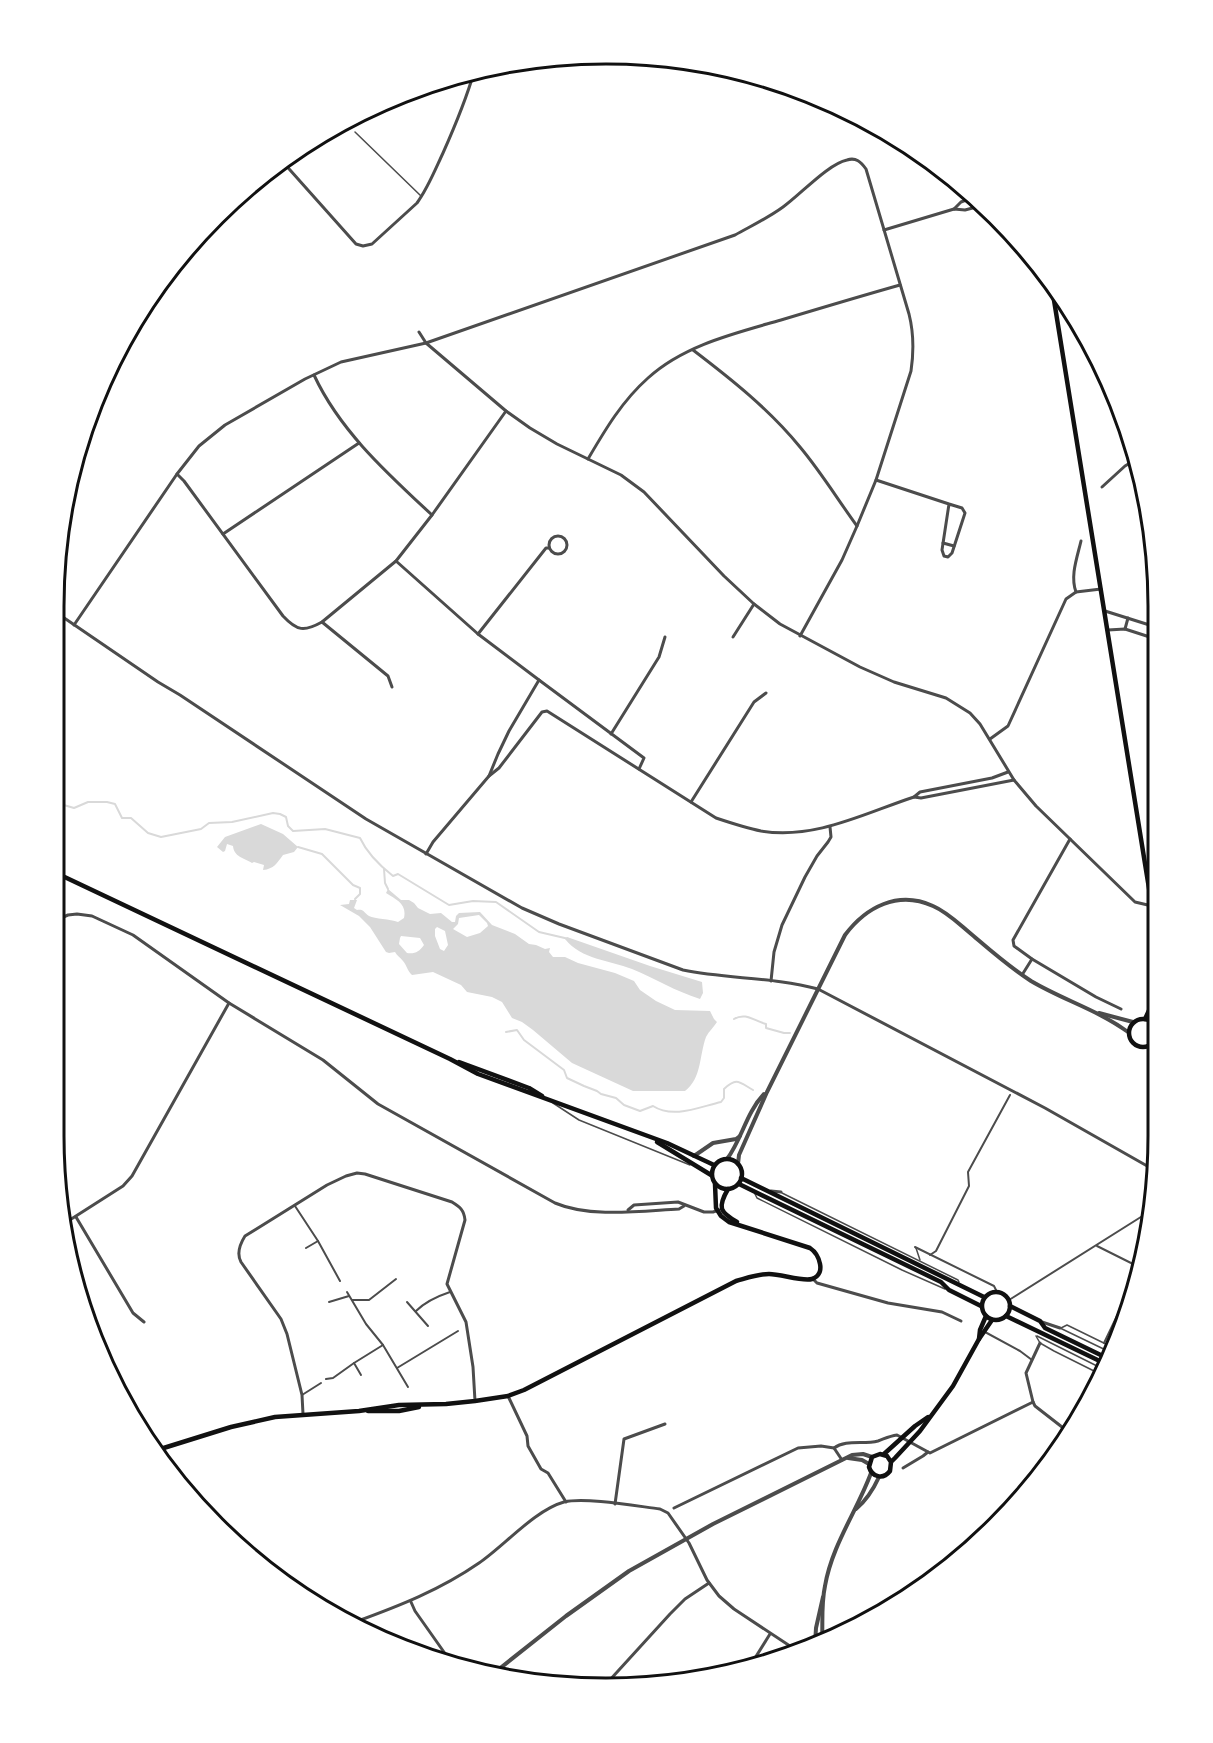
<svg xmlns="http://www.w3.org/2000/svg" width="1213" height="1743" viewBox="0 0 1213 1743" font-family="'IBM Plex Sans',sans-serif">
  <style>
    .water { fill: #d9d9d9; fill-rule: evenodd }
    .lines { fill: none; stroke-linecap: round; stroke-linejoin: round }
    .stream { stroke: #d9d9d9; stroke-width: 2 }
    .service { stroke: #4c4c4c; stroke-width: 1.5 }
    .pedestrian { stroke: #4c4c4c; stroke-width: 2 }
    .minor { stroke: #4c4c4c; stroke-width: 3 }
    .tertiary { stroke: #4c4c4c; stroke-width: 4 }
    .secondary { stroke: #111; stroke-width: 4.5 }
    .rim { fill: none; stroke: #111; stroke-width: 3 }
  </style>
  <rect width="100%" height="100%" fill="#fff"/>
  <g class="water">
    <path d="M261,824l22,10 15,13 -4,5 -11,3c-6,8 -9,14 -20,15l1,-5 -10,-3 -2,1c-8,-5 -18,-6 -19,-17l-6,-2 -2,7 -2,1 -6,-5 8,-10z"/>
    <path d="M388,889l13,11h8l5,3 4,5 12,6 11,-1 11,9h3l1,-6 3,-3 21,-1 12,13 23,9 14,10 7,1 9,4 5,-1 -1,4 4,5h12l13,6 37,10 19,8 6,9 16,11 19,9 35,1 4,8 3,3c-3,5 -8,9 -11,15 -7,19 -4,41 -21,54h-52l-61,-28 -39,-33 -11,-8 -10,-4 -10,-16 -10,-5 -25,-5 -6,-7 -28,-13 -21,3c-5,-5 -5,-9 -9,-14 -3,-4 -6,-5 -8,-9l-6,1 -3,-1 -16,-25 -11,-11 -19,-11 9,-1 1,-4h7l-3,8 3,2c7,-1 6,2 12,6 6,3 21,3 29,6l6,-4c3,-14 -7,-18 -18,-25zM479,915l8,8 1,3 -8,7 -13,4 -14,-8 5,-5 1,-6zM437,927l8,4 3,14 -4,6 -4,-2 -5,-13v-7zM401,936l19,2 4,7c-5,7 -9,9 -17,8l-8,-9 1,-6z"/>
    <path d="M567,937l83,29 52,16 1,11 -3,6c-25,-8 -44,-20 -68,-30 -23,-9 -50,-9 -67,-30z"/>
  </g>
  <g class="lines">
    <g class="stream">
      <path d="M54,800l3,3 17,5 14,-6h19l8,2 7,14h9l17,15 13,4 40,-8 8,-6 23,-1 41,-9 7,1 6,3 2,9 5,5 32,-2 35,9c7,15 19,27 33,38l5,-2 51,31 24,-4 23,1 43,30 30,7"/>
      <polyline points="298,847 322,854 353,885 360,888 360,894 355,899"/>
      <polyline points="384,869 385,883 388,889"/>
      <path d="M734,1019c12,-7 20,2 32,5v4l18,5h6"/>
      <path d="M506,1032l11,-2 7,10 40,30 3,8 17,8 13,5 4,3 15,4 8,7 16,6 13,-5c20,13 46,1 68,-4l3,-4v-9c13,-12 15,-7 29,1"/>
    </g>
    <g class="service">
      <polyline points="345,123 350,127"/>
      <polyline points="355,132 421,196"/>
      <polyline points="305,146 309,142"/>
      <polyline points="286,164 303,148"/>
      <polyline points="553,1103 579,1120 690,1165"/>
      <polyline points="782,1193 958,1280 959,1282"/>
      <polyline points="755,1194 757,1198 902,1270 945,1289"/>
      <polyline points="916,1248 920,1260"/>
      <polyline points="1060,1328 1114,1354"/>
      <polyline points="1061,1328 1067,1325 1116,1349"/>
      <polyline points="1036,1336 1040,1343 1054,1351 1102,1375"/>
      <polyline points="1037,1336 1105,1370"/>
    </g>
    <g class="pedestrian">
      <polyline points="1152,1163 1158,1146"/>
      <polyline points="295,1206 318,1241 340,1281"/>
      <polyline points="1097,1246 1141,1268"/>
      <polyline points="915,1247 994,1286 997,1292"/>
      <polyline points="306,1248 318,1241"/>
      <polyline points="930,1255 936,1251 969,1186 968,1172 1010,1095"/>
      <polyline points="1133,1283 1140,1268"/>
      <polyline points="347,1292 366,1324 383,1345 408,1387"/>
      <polyline points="352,1300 369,1300 396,1279"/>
      <polyline points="1009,1300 1152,1210"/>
      <polyline points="329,1302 349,1296"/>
      <polyline points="407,1302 428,1326"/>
      <path d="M416,1311c9,-9 22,-15 34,-19"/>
      <polyline points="985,1332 1020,1351 1032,1360"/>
      <polyline points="1104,1343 1127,1295"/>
      <polyline points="397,1368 458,1331"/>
      <polyline points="361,1375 354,1363 383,1345"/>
      <polyline points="326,1379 333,1378 354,1363"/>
      <polyline points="302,1395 321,1383"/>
    </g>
    <g class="minor">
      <path d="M282,161l74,83 7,2 9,-2 45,-41c11,-15 18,-33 26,-50 12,-27 23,-53 31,-81"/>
      <polyline points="954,209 961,202 974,197"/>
      <polyline points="884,230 954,209 965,210 984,205"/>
      <polyline points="419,332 426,343 506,411 530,428 557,444 621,475 644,492 724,576 754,604 780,624 860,667 894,682 946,698 970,713 980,724 1014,780 1036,806 1135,902 1152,906"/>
      <path d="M693,350c38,29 76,59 107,97 21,25 38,53 57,79"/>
      <path d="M314,375c26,56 73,98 118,140"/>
      <path d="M588,459c17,-29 34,-58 60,-81 36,-33 88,-45 133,-58 40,-12 80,-24 119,-35"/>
      <path d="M177,474l7,7 99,135c14,15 21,16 39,6l74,-61 36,-46 74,-104"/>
      <polyline points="876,480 949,504 942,550 944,556 948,557 952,553 965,513 962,508 949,504"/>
      <polyline points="1102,487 1125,466 1135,460"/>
      <polyline points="223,534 359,443"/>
      <circle cx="558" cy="545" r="9"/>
      <polyline points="943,543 954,546"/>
      <polyline points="396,561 478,634 539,680 509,731 498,754 489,776 433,842 426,854"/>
      <path d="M1076,592c-6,-16 1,-34 5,-51"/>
      <path d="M54,611l104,71 22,13 186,124 156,89 37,16 124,46c44,9 91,7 135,19l227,119 111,63"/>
      <polyline points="1105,611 1159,628"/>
      <polyline points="322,622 388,676 392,687"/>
      <path d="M74,625l103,-151 22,-28 26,-21 80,-46 36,-17 85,-19 309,-108c16,-9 33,-17 48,-28 17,-12 45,-43 64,-47 9,-3 14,2 19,9l43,145c5,20 5,37 2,57l-35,109 -19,46 -15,34 -42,76"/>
      <polyline points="1125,629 1128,618"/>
      <polyline points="1108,630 1125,629 1159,640"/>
      <polyline points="478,634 546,548 549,548"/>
      <polyline points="733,637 754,604"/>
      <polyline points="539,680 644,758 639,769"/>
      <polyline points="611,734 659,657 665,637"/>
      <polyline points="990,739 1008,726 1066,599 1076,592 1101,589"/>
      <path d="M489,776l10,-8 43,-56 5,-1 169,107c15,5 30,10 45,13 54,9 104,-18 153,-34l6,-5 72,-14 16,-6"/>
      <polyline points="914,797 921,798 1014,780"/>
      <polyline points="691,802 754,702 766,693"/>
      <polyline points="1070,839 1013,940 1014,946 1032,959 1096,997 1121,1009"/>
      <path d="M54,921l14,-6 9,-1 15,2 41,19 96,68 94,57 55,44 177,99c35,15 86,8 124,6l5,-3"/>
      <polyline points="1022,975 1032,959"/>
      <polyline points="771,981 774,952 782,925 805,877 817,856 828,842 831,837 830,827"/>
      <polyline points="771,1191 781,1192"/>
      <polyline points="628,1210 634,1205 678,1202 704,1212 713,1212 719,1210"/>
      <polyline points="76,1217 133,1313 144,1322"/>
      <polyline points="65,1223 123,1186 132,1176 229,1003"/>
      <polyline points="813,1279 817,1283 888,1303 942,1312 961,1321"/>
      <polyline points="1042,1322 1060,1328"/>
      <polyline points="1040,1343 1026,1373 1033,1402 1035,1406 1071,1434"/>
      <polyline points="508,1396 527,1436 528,1446 541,1469 548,1473 566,1502"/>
      <path d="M303,1414l-1,-19 -15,-61 -6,-15 -40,-57c-5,-9 -1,-18 4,-26l82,-51 19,-9 11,-3 8,1 87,28c8,5 12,8 13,18l-18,64 19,38 7,45 2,34"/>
      <polyline points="834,1448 842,1460"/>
      <polyline points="903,1468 923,1456 928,1452"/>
      <polyline points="615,1504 624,1439 665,1424"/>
      <path d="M674,1508l124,-60 23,-2 13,2c12,-9 30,-3 44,-7 6,-2 11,-5 19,-6l33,18 103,-51"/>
      <polyline points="411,1602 415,1611 451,1662"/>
      <path d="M355,1622c44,-16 85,-32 124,-59 25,-17 56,-53 85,-61 21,-5 72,4 96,7l8,4 21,30 18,37 12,16 15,13 62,41"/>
      <polyline points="750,1666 770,1634"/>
      <polyline points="608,1682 670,1614 685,1599 709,1583"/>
    </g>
    <g class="tertiary">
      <polyline points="1099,1013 1133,1022"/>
      <polyline points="694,1156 713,1143 736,1139 740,1136"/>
      <path d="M727,1159c15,-20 19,-46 37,-65"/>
      <path d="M738,1164l1,-9 28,-63 78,-157c21,-28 53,-45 88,-29 14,6 25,17 37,27 20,17 39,34 61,48 32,19 67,29 97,51"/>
      <polyline points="848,1458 862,1460 869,1464"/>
      <path d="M856,1509c11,-9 17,-19 23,-32"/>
      <path d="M822,1642c1,-19 -1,-38 3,-56 7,-41 32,-75 46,-113"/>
      <polyline points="815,1644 816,1628 823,1597"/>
      <polyline points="494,1673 566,1616 629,1571 713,1524 852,1455 863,1454 872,1457"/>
    </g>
    <g class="secondary">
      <polyline points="1053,294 1152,907 1159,935"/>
      <polyline points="54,872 450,1059 478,1074 667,1143 714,1165"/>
      <polyline points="1158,933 1156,943 1159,961"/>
      <circle cx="1143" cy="1033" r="14"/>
      <polyline points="1145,1019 1159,989"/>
      <polyline points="1153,1023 1155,1015 1159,1006"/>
      <polyline points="1151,1045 1159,1050"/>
      <polyline points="459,1062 529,1088 542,1096"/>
      <polyline points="657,1142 711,1175"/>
      <circle cx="727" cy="1174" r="15"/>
      <polyline points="741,1178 984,1297"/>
      <polyline points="739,1184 941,1282 949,1290 981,1306"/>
      <path d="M728,1189c-11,19 -8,23 9,33"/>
      <circle cx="996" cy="1306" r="14"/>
      <polyline points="1010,1306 1040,1321 1045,1328 1111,1360"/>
      <polyline points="1006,1316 1108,1365"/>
      <polyline points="979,1339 980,1330 986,1316"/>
      <polyline points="368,1411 399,1411 419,1407"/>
      <path d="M154,1451l77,-24 44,-10 84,-6 40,-6 47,-1 29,-3 33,-5 16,-6 212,-109c11,-3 22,-7 33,-7 12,0 34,8 43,5 15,-5 7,-25 -2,-31l-81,-26 -8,-6 -5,-8 -1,-24"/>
      <polyline points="884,1454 915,1426 928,1417"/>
      <path d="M891,1462l-4,-6 -7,-2 -8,3 -3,10c3,10 14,13 21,4l1,-9 4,-4 25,-27 33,-45 26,-47 13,-19"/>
    </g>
  </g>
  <path d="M0 0H1213V1743H0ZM606 64H606A542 542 0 0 1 1148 606V1136A542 542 0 0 1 606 1678H606A542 542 0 0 1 64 1136V606A542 542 0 0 1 606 64Z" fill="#fff" fill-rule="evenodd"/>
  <path class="rim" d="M606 64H606A542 542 0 0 1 1148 606V1136A542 542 0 0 1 606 1678H606A542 542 0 0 1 64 1136V606A542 542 0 0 1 606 64Z"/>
</svg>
